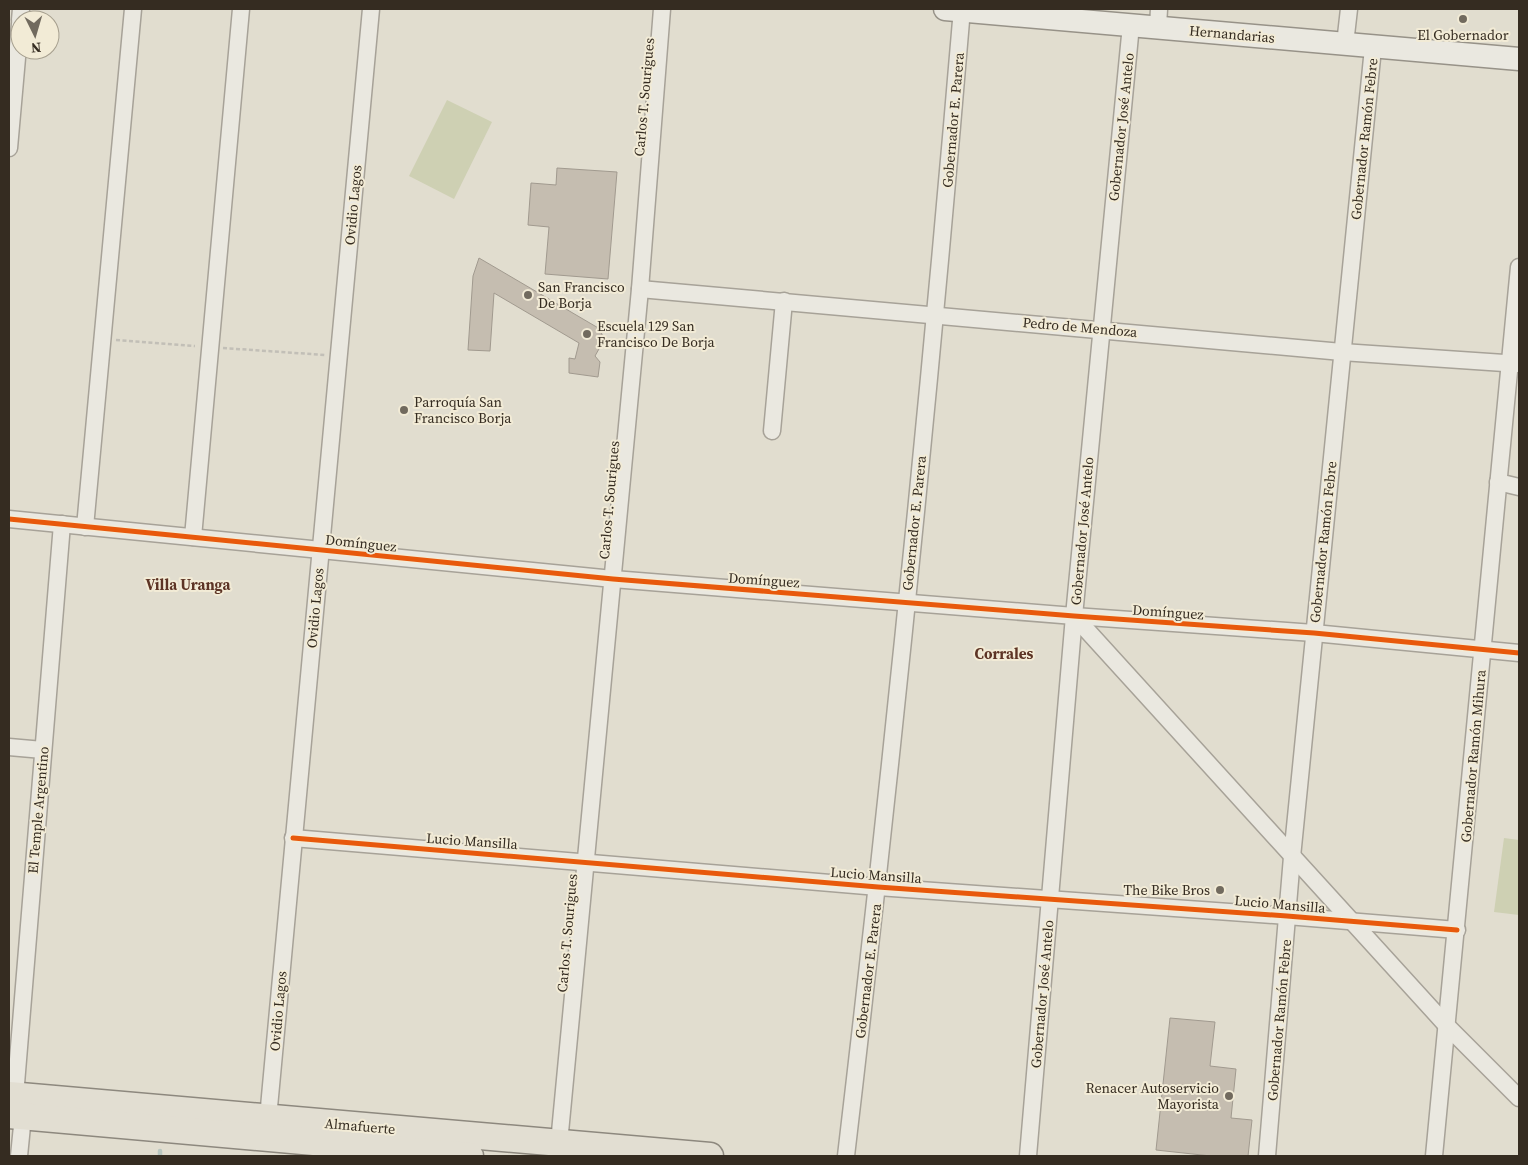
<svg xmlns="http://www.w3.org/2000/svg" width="1528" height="1165" viewBox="0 0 1528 1165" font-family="'Source Serif 4',serif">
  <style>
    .green { fill: #ced0b3 }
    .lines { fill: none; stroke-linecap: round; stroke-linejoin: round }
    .stream { stroke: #b9c7c0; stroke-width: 4.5 }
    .building { fill: #c5bdb0; stroke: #a19a8f }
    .street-casing { stroke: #a7a298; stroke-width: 19 }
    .secondary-casing { stroke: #979288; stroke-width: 25 }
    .primary-casing { stroke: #8d887e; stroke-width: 29 }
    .path { stroke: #c2bfb7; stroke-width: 2.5; stroke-dasharray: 4 2.5; stroke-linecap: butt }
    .street { stroke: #eae8e0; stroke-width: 16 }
    .secondary { stroke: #eae8e0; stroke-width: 22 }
    .primary { stroke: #e2ded2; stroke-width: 26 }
    .cycleway-casing { stroke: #f2ebd6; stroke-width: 8 }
    .cycleway { stroke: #e8590c; stroke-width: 5 }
    .poi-dot { fill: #716a5e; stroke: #f2ebd6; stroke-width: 2 }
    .labels { text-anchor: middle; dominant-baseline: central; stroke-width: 4; stroke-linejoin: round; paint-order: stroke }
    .street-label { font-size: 14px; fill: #352c21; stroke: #f2ebd6 }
    .poi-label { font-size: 14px; fill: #352c21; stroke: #f2ebd6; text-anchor: start }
    .neighbourhood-label { font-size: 15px; font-weight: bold; fill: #5d3425; stroke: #f2ebd6 }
  </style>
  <rect width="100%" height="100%" fill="#e1ddcf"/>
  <g class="green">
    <polygon points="447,100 492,122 454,199 409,176"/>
    <polygon points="1504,838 1519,840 1519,915 1494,912"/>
  </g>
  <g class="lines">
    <polyline class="stream" points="160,1156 160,1151"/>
  </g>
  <g class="building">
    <polygon points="557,168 617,172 608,279 545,274 549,227 528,225 531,183 556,185"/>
    <polygon points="479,258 600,329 604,340 595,356 600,362 598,377 569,373 569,358 575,359 579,343 494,293 490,351 468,350 473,276"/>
    <polygon points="1170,1018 1215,1022 1210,1066 1236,1069 1231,1118 1252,1120 1248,1156 1211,1156 1156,1150"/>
  </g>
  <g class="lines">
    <defs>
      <g id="street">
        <polyline points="20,20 21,9"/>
        <polyline points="1158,26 1159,9"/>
        <polyline points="1345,44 1349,9"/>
        <polyline points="9,148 20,24"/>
        <polyline points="640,289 1342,352 1519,364"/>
        <polyline points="772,431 784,301"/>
        <polyline points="1498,482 1519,487"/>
        <polyline points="9,519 613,579 1074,616 1314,633 1519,653"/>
        <polyline points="85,527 133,9"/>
        <polyline points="193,537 241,9"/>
        <polyline points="1074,616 1448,1027 1519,1098"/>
        <polyline points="9,747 43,750"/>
        <polyline points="293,838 878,887 1287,916 1457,930"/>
        <polyline points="15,1096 62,524"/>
        <polyline points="268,1118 371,9"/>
        <polyline points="559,1143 640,289 662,9"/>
        <polyline points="19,1156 23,1116"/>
        <path d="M846,1156c45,-382 84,-764 116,-1147"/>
        <polyline points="1028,1156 1074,616 1131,25"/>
        <polyline points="1267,1156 1292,857 1373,48"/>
        <polyline points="1434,1156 1519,267"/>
      </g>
      <polyline id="secondary" points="945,9 1519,59"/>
      <g id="primary">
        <polyline points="9,1095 710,1156"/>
        <polyline points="9,1115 470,1156"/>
      </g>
    </defs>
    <use href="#street" class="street-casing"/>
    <use href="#secondary" class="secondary-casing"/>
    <use href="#primary" class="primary-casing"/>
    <g class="path">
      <polyline points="116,340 195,346"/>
      <polyline points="223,348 325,355"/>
    </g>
    <use href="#street" class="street"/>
    <use href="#secondary" class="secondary"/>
    <use href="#primary" class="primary"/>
    <defs>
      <g id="cycleway">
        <polyline points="9,519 613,579 1074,616 1314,633 1519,653"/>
        <polyline points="293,838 878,887 1287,916 1457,930"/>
      </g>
    </defs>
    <use href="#cycleway" class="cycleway-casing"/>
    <use href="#cycleway" class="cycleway"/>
  </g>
  <g class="poi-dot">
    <circle cx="1463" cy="19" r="5"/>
    <circle cx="528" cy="295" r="5"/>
    <circle cx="587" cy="334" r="5"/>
    <circle cx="404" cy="410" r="5"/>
    <circle cx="1220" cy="890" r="5"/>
    <circle cx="1229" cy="1096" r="5"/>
  </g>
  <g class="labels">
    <g class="street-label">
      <text transform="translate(1232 34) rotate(5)">Hernandarias</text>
      <text transform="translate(644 97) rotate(-85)">Carlos T. Sourigues</text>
      <text transform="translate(953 120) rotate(-85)">Gobernador E. Parera</text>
      <text transform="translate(1121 127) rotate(-84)">Gobernador José Antelo</text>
      <text transform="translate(1364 139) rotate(-84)">Gobernador Ramón Febre</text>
      <text transform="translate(353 205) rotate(-85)">Ovidio Lagos</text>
      <text transform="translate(1080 327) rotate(5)">Pedro de Mendoza</text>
      <text transform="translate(609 500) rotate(-85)">Carlos T. Sourigues</text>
      <text transform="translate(914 523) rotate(-84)">Gobernador E. Parera</text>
      <text transform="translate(1082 531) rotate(-85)">Gobernador José Antelo</text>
      <text transform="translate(1323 542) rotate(-84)">Gobernador Ramón Febre</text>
      <text transform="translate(361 543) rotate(6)">Domínguez</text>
      <text transform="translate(764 580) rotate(4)">Domínguez</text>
      <text transform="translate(315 608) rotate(-85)">Ovidio Lagos</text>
      <text transform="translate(1168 612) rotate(4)">Domínguez</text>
      <text transform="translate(1473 756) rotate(-85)">Gobernador Ramón Mihura</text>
      <text transform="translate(38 810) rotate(-85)">El Temple Argentino</text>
      <text transform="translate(472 841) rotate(4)">Lucio Mansilla</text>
      <text transform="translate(876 875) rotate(4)">Lucio Mansilla</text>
      <text transform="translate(1280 904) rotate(5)">Lucio Mansilla</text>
      <text transform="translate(567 933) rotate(-85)">Carlos T. Sourigues</text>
      <text transform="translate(868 971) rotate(-83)">Gobernador E. Parera</text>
      <text transform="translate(1042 994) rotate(-85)">Gobernador José Antelo</text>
      <text transform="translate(278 1011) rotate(-85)">Ovidio Lagos</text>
      <text transform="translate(1279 1020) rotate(-85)">Gobernador Ramón Febre</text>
      <text transform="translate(360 1126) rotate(5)">Almafuerte</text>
    </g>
    <g class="poi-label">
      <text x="1463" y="35" text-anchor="middle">El Gobernador</text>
      <text x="538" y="287">San Francisco<tspan x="538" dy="16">De Borja</tspan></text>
      <text x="597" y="326">Escuela 129 San<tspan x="597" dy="16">Francisco De Borja</tspan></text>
      <text x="414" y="402">Parroquía San<tspan x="414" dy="16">Francisco Borja</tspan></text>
      <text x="1210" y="890" text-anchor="end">The Bike Bros</text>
      <text x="1219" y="1088" text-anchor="end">Renacer Autoservicio<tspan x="1219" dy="16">Mayorista</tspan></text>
    </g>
    <g class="neighbourhood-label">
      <text x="188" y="584">Villa Uranga</text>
      <text x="1004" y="653">Corrales</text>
    </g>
  </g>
  <rect width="1528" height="1165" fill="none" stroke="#352c21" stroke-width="20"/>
  <g transform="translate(35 35) rotate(175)"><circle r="24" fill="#f2ebd6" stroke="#a69f8e"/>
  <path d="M0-4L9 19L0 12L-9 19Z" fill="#716a5e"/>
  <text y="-8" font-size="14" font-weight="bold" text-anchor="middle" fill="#352c21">N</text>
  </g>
</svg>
